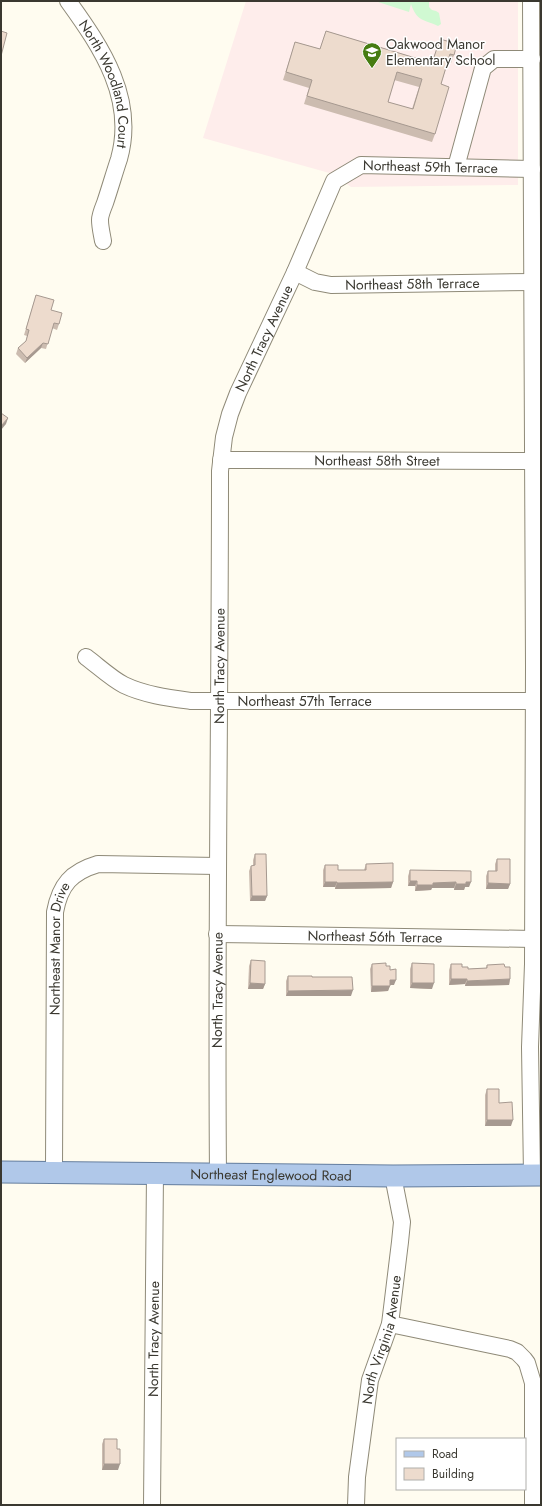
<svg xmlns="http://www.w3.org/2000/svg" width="542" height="1506" viewBox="0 0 542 1506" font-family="Jost,sans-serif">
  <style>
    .education { fill: #feedeb }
    .green { fill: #d0f9d2 }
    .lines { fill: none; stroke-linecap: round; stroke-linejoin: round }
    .minor-casing { stroke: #8f8a78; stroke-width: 18 }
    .major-casing { stroke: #657e9e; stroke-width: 23 }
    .minor { stroke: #fff; stroke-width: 16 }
    .major { stroke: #b0c8e9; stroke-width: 21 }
    .wall { fill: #ccbcb0; fill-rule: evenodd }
    .shaded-wall { fill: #a69990 }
    .building { fill: #eddbcd; stroke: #a69990; fill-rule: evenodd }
    .labels { text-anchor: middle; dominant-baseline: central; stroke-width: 3; stroke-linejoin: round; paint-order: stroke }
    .poi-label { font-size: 14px; fill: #3a3830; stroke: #fff; text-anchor: start }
    .street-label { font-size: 14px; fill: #3a3830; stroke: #fff }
  </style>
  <rect width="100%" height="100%" fill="#fffcf0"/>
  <polygon class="education" points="246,1 518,1 518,185 351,187 333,174 203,138"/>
  <path class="green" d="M375,1h54v6l3,3 4,1 3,2 2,11 -3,2c-14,-7 -21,-4 -27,-22l-2,8z"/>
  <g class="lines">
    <defs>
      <g id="minor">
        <path id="s1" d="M68,1c34,47 68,98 51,158 -5,15 -9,29 -14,44 -2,5 -5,12 -5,17 0,7 2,15 3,21"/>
        <polyline points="531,1 534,667 533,964 530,1047 532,1175"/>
        <polyline points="456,167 483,68 494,59 532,59"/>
        <path id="s2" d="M295,272l20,10 16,3 202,-3"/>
        <path id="s3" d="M221,460l312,1"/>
        <path id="s4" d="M86,657c12,9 26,22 38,28 21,10 45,13 67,16h343"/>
        <path id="s5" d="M217,934l316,5"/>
        <path id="s6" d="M54,1172l1,-260c5,-27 16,-40 43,-48l119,2"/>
        <path id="s7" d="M218,1174c-2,-235 2,-469 2,-703l4,-34 6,-23 8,-21 57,-121 39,-91 27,-16 171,4"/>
        <polyline points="390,1324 510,1349 517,1352 524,1359 527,1363 533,1383 533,1505"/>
        <path id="s8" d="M152,1505l3,-332"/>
        <path id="s9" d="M356,1505l1,-28 13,-97 20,-56 10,-82 2,-20 -9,-46"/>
      </g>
      <g id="major">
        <path id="s10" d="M1,1172l392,4 148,-1"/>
      </g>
    </defs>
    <use href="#minor" class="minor-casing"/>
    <use href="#major" class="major-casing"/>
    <use href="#minor" class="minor"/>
    <use href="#major" class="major"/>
  </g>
  <g class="wall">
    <path d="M326,31l106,32 8,-24 14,16 -3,8 -3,-1 -7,22 -6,50 -3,8 -128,-38 5,-16 -26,-8 12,-38 25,7zM394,80l25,7 -7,22 -24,-7z"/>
    <polygon points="36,295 51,310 59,324 57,330 52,328 46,349 41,348 25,363 16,354 18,348 26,341 27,336 24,335"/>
    <polygon points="255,854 267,896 265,901 250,901 249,871 251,866 253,866 253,860"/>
    <polygon points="497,859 510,884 508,889 486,889 486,876 488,871 495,871 495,864"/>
    <polygon points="366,864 393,882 391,888 335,889 335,887 323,887 323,870 325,865 338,870 364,870"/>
    <polygon points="410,870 471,871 469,887 465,887 464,890 454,890 454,888 432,888 431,890 415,891 415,886 408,886 408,876"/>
    <polygon points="251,960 265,984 263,989 248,989 249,966"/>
    <polygon points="412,963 432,989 410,988 410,969"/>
    <polygon points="372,964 386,966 390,970 394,985 390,985 388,991 371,992 370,969"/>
    <polygon points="451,964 462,967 468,969 486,968 487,965 505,967 510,979 509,985 465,986 465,984 449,985 449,970"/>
    <polygon points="288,976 312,977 351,996 286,996 286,981"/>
    <polygon points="487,1089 499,1103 511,1126 485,1126 485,1095"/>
    <polygon points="104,1439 118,1470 102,1470 102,1444"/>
  </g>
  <g class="shaded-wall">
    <polygon points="43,343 41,348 25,363 27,358"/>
    <polygon points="8,418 6,424 1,430 1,426"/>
    <polygon points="410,881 417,881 415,886 408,886"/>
    <polygon points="325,882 337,882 335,887 323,887"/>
    <polygon points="393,882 391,888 335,889 337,883"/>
    <polygon points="456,882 454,888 432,888 431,890 415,891 417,885 433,883"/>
    <polygon points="466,882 471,882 469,887 465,887 464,890 454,890 456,884"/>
    <polygon points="488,883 510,884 508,889 486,889"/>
    <polygon points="252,896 267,896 265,901 250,901"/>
    <polygon points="451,979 467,979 465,984 449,985"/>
    <polygon points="510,979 509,985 465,986 467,981"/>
    <polygon points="390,980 396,980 394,985 388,985"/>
    <polygon points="250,983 265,984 263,989 248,989"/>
    <polygon points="412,983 434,983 432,989 410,988"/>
    <polygon points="372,986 390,986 388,991 371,992"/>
    <polygon points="353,990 351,996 286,996 288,991"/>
    <polygon points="487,1120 513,1120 511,1126 485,1126"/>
    <polygon points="104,1464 120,1464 118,1470 102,1470"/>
  </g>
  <g class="building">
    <polygon points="1,31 7,33 1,56"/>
    <path d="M326,31l106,32 8,-24 17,5 -3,11 -4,-1 -9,30 8,3 -14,47 -128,-38 5,-16 -26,-8 9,-30 25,7zM397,72l25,7 -9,30 -25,-7z"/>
    <polygon points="36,295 54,300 51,310 62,313 59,324 54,323 48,344 43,343 27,358 18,348 26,341 29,330 26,329"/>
    <polygon points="1,413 8,418 1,426"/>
    <polygon points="255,854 266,854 267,896 252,896 251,866 255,865"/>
    <polygon points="497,859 510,859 510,884 488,883 488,871 497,871"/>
    <polygon points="393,863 393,882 337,883 337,882 325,882 325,865 338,865 338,870 366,870 366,864"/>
    <polygon points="410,870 471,871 471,882 466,882 466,884 456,884 456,882 433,883 433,885 417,885 417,881 410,881"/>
    <polygon points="251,960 265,961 265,984 250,983"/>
    <polygon points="386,963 386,966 390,966 390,970 396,969 396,980 390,980 390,986 372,986 372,964"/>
    <polygon points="412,963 434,964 434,983 412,983"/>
    <polygon points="451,964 462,964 462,967 468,967 468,969 487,968 487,965 504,964 505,967 510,967 510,979 467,981 467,979 451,979"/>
    <polygon points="288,976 312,976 312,977 352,977 353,990 288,991"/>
    <polygon points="487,1089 499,1089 499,1103 512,1102 513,1120 487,1120"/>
    <polygon points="104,1439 117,1439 117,1449 120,1449 120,1464 104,1464"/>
  </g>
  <defs>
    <symbol id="school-pin" viewBox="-11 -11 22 30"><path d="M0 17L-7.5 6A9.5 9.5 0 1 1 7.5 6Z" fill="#467c11" stroke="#fff"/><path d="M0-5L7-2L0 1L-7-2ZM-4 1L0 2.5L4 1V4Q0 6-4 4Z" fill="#fff"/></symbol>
  </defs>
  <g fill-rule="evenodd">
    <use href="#school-pin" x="361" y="41" width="22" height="30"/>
  </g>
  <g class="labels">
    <g class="poi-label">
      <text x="386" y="44">Oakwood Manor<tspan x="386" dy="16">Elementary School</tspan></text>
    </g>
    <g class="street-label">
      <text stroke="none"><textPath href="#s1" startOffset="93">North Woodland Court</textPath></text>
      <text stroke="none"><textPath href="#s7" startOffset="1117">Northeast 59th Terrace</textPath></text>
      <text stroke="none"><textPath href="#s2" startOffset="120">Northeast 58th Terrace</textPath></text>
      <text stroke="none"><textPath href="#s7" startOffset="844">North Tracy Avenue</textPath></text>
      <text stroke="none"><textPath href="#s3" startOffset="156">Northeast 58th Street</textPath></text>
      <text stroke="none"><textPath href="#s7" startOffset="508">North Tracy Avenue</textPath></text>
      <text stroke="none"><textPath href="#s4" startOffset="230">Northeast 57th Terrace</textPath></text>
      <text stroke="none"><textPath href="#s5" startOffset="158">Northeast 56th Terrace</textPath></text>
      <text stroke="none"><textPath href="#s6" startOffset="224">Northeast Manor Drive</textPath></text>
      <text stroke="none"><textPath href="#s7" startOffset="184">North Tracy Avenue</textPath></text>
      <text stroke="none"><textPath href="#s10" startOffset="270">Northeast Englewood Road</textPath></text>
      <text stroke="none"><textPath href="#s8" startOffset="166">North Tracy Avenue</textPath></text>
      <text stroke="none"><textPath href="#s9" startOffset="168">North Virginia Avenue</textPath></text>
    </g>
  </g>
  <rect width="542" height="1506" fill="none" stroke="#3a3830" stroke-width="4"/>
  <rect x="396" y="1438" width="130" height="52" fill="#ffffff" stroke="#b0afac"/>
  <rect x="404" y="1451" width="20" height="6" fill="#b0c8e9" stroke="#b0afac"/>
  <text x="432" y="1458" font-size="12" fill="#3a3830">Road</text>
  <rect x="404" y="1468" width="20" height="12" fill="#eddbcd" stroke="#b0afac"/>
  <text x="432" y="1478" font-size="12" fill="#3a3830">Building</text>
</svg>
